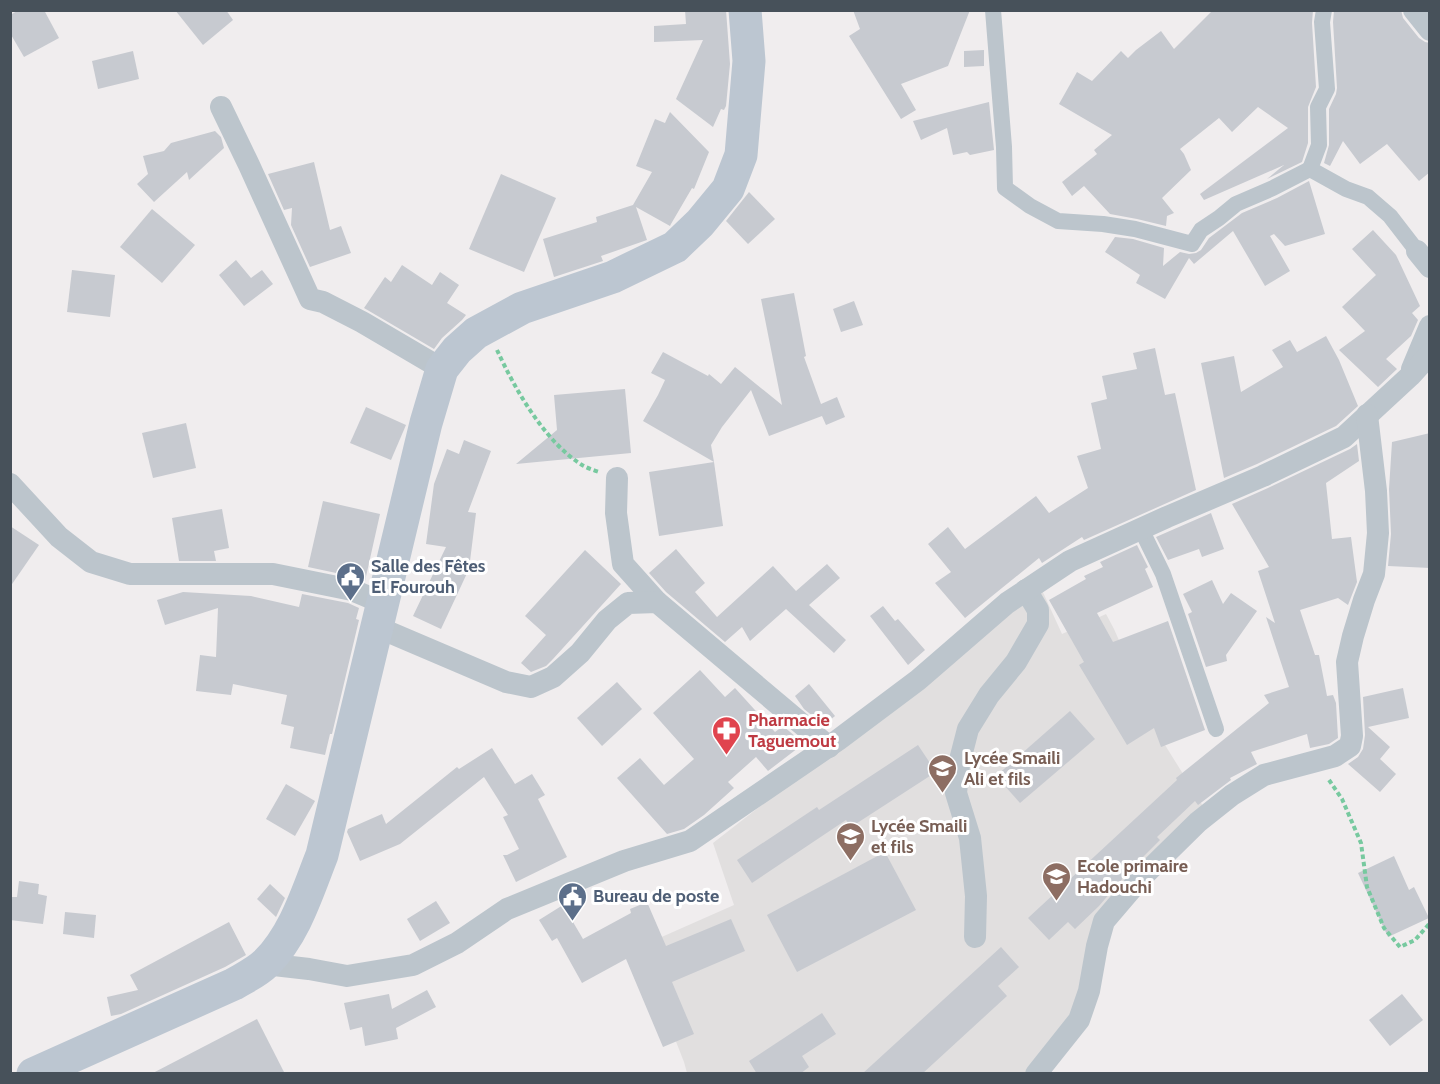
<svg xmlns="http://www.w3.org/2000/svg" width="1440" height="1084" viewBox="0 0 1440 1084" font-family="Cabin,sans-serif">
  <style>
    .education { fill: #e1dfdf }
    .building { fill: #c7cad0 }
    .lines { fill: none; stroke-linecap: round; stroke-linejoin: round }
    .path { stroke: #77c99f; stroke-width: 4; stroke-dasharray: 4.5 3; stroke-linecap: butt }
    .pedestrian { stroke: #bcc5cc; stroke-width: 16 }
    .minor { stroke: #bcc5cc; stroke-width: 22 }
    .secondary { stroke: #bcc6d1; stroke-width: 33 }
    .labels { text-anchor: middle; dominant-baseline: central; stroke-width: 6; stroke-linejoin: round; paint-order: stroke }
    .service-label { font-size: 18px; font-weight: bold; fill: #4e5e75; stroke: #fff; text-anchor: start }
    .health-label { font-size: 18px; font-weight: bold; fill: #be3a42; stroke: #fff; text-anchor: start }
    .education-label { font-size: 18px; font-weight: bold; fill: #785e54; stroke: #fff; text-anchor: start }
  </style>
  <rect width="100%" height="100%" fill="#f0edee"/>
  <polygon class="education" points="1041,588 1062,634 1106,614 1114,629 1165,745 1208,814 1104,921 1089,991 1036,1073 687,1073 684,1062 639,947 734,905 713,843"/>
  <g class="building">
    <polygon points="19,10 44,10 59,38 24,57 10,33 10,15"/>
    <polygon points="175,10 226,10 233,20 203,45"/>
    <polygon points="685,10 726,10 730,64 726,106 724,110 721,109 713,127 676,99 703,40 654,42 654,26 686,24"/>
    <polygon points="853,10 970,10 948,66 901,84 916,110 901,119 849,36 860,29"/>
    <polygon points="1213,10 1313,10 1312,23 1316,87 1308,107 1308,143 1302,162 1267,179 1284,165 1204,200 1200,194 1288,128 1258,107 1232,132 1219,118 1180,149 1184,154 1191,170 1162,198 1174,213 1167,216 1166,226 1137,219 1110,214 1084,186 1072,196 1062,182 1097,154 1094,150 1112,135 1059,104 1077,72 1092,81 1121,51 1128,58 1136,50 1161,31 1174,49"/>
    <polygon points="1334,10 1401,10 1403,18 1419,38 1425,42 1430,43 1430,172 1419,181 1387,144 1360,164 1343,141 1330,166 1324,163 1329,145 1329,109 1336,94 1337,88 1333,22"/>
    <polygon points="984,50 984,66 964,67 964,51"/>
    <polygon points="133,51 139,79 98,89 92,61"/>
    <polygon points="989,102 994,150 970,155 967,152 953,155 947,128 921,140 913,121"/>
    <polygon points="670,112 709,152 694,189 692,188 671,224 670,226 636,207 647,240 601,256 603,261 554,277 543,239 597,222 596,217 633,205 652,172 636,166 655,119 665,123"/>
    <polygon points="215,131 221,137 224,148 189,180 187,172 154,202 137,184 148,174 143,156 164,151 171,143"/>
    <polygon points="314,162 330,230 341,226 351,253 310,267 291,225 292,208 284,210 268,174"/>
    <polygon points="501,174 556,198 524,272 469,249"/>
    <polygon points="1309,181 1325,234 1285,246 1274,234 1270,236 1290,271 1265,286 1233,231 1194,264 1189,258 1165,299 1136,283 1140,275 1105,252 1115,237 1133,239 1164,248 1163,266 1180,252 1189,254 1196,253 1201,250 1209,238 1242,213 1277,198"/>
    <polygon points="749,192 775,219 748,244 726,221"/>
    <polygon points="152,209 195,245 162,283 120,247"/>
    <polygon points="1373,230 1396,255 1420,306 1412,313 1418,320 1411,336 1386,359 1397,369 1378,387 1339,350 1365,331 1342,307 1376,275 1352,249"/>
    <polygon points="236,260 251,278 262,270 273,284 244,306 219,275"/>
    <polygon points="402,265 432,285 440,272 459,285 447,303 466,315 462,320 442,338 434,349 364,308 385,277 391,282"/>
    <polygon points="72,270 115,275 110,317 67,312"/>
    <polygon points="794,293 806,356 804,357 821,404 837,397 845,417 826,425 822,416 769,436 751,390 722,427 711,445 714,462 643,421 658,395 665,380 651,373 663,352 708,376 709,374 721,384 735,367 782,405 761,299"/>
    <polygon points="854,301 863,325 841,332 833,309"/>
    <polygon points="1326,336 1339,360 1358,406 1336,426 1257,464 1224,478 1201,363 1234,356 1241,392 1283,367 1272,350 1290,340 1297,352"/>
    <polygon points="1155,348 1165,395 1175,393 1196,490 1084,540 1082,537 1042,563 1039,558 965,618 935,583 951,572 928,544 948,527 965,549 1036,496 1049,513 1088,488 1077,456 1101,449 1091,403 1107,399 1102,376 1137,369 1133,353"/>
    <polygon points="625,389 631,453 516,464 557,430 554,395"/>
    <polygon points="366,407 406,425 391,460 350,443"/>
    <polygon points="186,423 196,468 153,478 142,433"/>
    <polygon points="1430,433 1430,568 1388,566 1391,534 1389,489 1392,442"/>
    <polygon points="464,440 491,451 468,512 476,513 469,569 441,629 413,616 446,547 426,544 434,484 447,449 459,454"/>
    <polygon points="1357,444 1359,461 1326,483 1332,539 1351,537 1357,582 1348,605 1338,598 1300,610 1315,655 1319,655 1327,696 1333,695 1336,703 1338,738 1329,744 1310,748 1307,734 1251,752 1257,764 1230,778 1231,780 1198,805 1195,801 1157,837 1160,840 1129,871 1099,906 1075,929 1068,922 1049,940 1028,918 1177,780 1176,778 1269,703 1264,695 1289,687 1266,617 1275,623 1258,571 1269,567 1232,504 1268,488 1350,449"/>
    <polygon points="714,462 723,526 659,536 649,472"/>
    <polygon points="323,501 380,514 365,581 355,577 308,567"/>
    <polygon points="222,509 229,548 214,551 216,561 179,561 172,518"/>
    <polygon points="1211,513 1224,549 1202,557 1199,549 1168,560 1156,537"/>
    <polygon points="10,526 39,545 10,587"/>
    <polygon points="1137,545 1148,567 1145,569 1153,587 1097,613 1113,642 1168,621 1205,730 1161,747 1154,728 1127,745 1079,665 1084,662 1049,600 1086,579 1084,576 1103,567 1100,562"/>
    <polygon points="676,549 705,583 695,592 717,617 773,566 796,591 827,564 840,578 809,605 846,640 834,653 786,609 750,641 742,627 725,642 666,592 649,573"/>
    <polygon points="585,550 621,584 553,659 546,666 531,672 521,663 546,635 525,616"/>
    <polygon points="1212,580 1223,604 1231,593 1257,611 1226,655 1227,661 1206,667 1188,614 1192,612 1183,594"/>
    <polygon points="183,592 251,596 299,607 302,594 348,603 359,608 356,619 359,620 332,734 330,734 325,755 290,748 294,727 281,724 287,695 233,684 231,695 196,691 200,655 216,657 218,608 165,625 157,600"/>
    <polygon points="883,606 895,621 898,619 925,650 908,665 870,616"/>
    <polygon points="700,670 725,697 735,688 775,732 783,726 802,742 797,747 798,748 768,771 756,757 728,782 734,788 704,815 684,829 667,834 617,778 640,758 664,785 694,759 653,713"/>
    <polygon points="617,682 642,709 602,746 577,718"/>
    <polygon points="809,684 835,716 824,725 804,709 795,696"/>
    <polygon points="1403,688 1409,718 1368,727 1390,747 1380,759 1396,774 1380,792 1348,764 1358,757 1363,749 1365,735 1363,697"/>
    <polygon points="1070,711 1095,739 1020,803 996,776"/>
    <polygon points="918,745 936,772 851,827 846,820 752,883 737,860 817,807 819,810"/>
    <polygon points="492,748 515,784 532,774 545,795 538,799 567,857 516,882 503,855 507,855 519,849 503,817 508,815 484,777 400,844 360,861 347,832 348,829 382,814 386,824 457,767 459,769"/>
    <polygon points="286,784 315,801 295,836 266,819"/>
    <polygon points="885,852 916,910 797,972 767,915"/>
    <polygon points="1394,856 1409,890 1414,887 1429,918 1388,937 1358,873"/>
    <polygon points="19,881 39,884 38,894 47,896 43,924 10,920 10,897 17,897"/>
    <polygon points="270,884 285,898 276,917 257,899"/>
    <polygon points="436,901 450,923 420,941 407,919"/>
    <polygon points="647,902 666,946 731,919 745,951 672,982 694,1034 663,1047 626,959 582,983 557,938 552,941 539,920 563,905 583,939 631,913 630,909"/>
    <polygon points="65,912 96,915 94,938 63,934"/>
    <polygon points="229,922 246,955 225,967 121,1014 111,1016 107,997 138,990 130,975"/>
    <polygon points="1001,947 1019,967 998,986 1007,996 922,1074 862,1074"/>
    <polygon points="427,990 436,1007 396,1028 398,1039 365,1046 362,1027 350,1030 344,1003 389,994 392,1009"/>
    <polygon points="1402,994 1423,1020 1390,1046 1369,1020"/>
    <polygon points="822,1013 836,1034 802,1056 809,1067 800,1074 757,1074 749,1061"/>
    <polygon points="257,1019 285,1074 151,1074"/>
  </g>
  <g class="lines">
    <g class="path">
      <path d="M497,350c18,39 47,91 85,115 5,3 11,5 17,7"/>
      <polyline points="1329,780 1342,799 1361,843 1367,887 1384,928 1400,947 1415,940 1430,923"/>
    </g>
    <g class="pedestrian">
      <polyline points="993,10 1004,147 1005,188 1030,206 1058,221 1103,224 1135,229 1192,244 1201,230 1219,218 1236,204 1273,188 1310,169"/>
      <polyline points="1324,10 1322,22 1327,89 1318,107 1319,145 1310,169 1346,189 1368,197 1390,216 1417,251"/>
      <polyline points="1141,529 1163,574 1216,729"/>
    </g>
    <g class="minor">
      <polyline points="1414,10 1430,30"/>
      <polyline points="221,107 249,165 310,299 323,302 362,322 442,369"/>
      <polyline points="1417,251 1430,267"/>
      <polyline points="1412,369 1430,326"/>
      <polyline points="617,478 616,513 623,564 657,602"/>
      <polyline points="10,484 59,537 91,562 130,574 273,574 352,590 383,603"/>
      <polyline points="377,627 506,682 531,687 553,677 580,653 607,620 628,603 657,602 829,747"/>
      <polyline points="975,937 976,896 970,838 956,793 959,764 968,729 989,695 1016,662 1038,624 1038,610 1026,590"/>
      <polyline points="265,964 309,969 347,976 413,965 457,943 507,909 624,861 690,841 838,740 918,680 1007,603 1070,561 1167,517 1263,476 1344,437 1410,376 1430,354"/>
      <polyline points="1036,1074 1079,1020 1089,991 1097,946 1104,921 1139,880 1198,822 1232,795 1264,775 1335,756 1350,746 1352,736 1347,662 1353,636 1364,600 1374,574 1378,533 1376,491 1367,415"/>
    </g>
    <path class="secondary" d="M33,1074l201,-90c10,-6 23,-12 32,-21 29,-29 41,-70 56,-108l104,-432 16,-54 15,-19 19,-17 46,-25 91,-31 62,-30 25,-24 28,-34 13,-34 8,-94 -4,-51"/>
  </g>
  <defs>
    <symbol id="civic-pin" viewBox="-11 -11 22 30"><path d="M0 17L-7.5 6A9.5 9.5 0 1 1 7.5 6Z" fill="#5c6f8a" stroke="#fff"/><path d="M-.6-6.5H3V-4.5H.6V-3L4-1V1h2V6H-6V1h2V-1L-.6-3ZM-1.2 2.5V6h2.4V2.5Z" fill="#fff"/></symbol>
    <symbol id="pharmacy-pin" viewBox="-11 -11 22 30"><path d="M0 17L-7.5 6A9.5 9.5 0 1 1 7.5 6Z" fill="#e0444e" stroke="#fff"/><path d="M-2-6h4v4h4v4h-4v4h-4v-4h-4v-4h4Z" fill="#fff"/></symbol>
    <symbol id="school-pin" viewBox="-11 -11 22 30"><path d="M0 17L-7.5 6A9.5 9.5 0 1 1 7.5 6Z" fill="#8d6e63" stroke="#fff"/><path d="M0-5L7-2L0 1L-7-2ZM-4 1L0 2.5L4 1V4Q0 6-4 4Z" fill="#fff"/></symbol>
  </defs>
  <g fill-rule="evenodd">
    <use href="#civic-pin" x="334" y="560" width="33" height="45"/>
    <use href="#pharmacy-pin" x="710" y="714" width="33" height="45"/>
    <use href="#school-pin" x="926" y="752" width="33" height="45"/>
    <use href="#school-pin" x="834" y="820" width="33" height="45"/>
    <use href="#school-pin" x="1040" y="860" width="33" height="45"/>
    <use href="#civic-pin" x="556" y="880" width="33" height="45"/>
  </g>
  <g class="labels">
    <g class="service-label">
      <text x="371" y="566">Salle des Fêtes<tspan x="371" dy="21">El Fourouh</tspan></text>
      <text x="593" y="896">Bureau de poste</text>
    </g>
    <g class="health-label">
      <text x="748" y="720">Pharmacie<tspan x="748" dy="21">Taguemout</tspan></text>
    </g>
    <g class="education-label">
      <text x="964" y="758">Lycée Smaili<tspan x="964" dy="21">Ali et fils</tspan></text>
      <text x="871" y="826">Lycée Smaili<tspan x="871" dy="21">et fils</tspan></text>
      <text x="1077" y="866">Ecole primaire<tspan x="1077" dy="21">Hadouchi</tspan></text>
    </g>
  </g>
  <rect width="1440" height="1084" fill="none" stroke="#47515a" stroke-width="24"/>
</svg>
